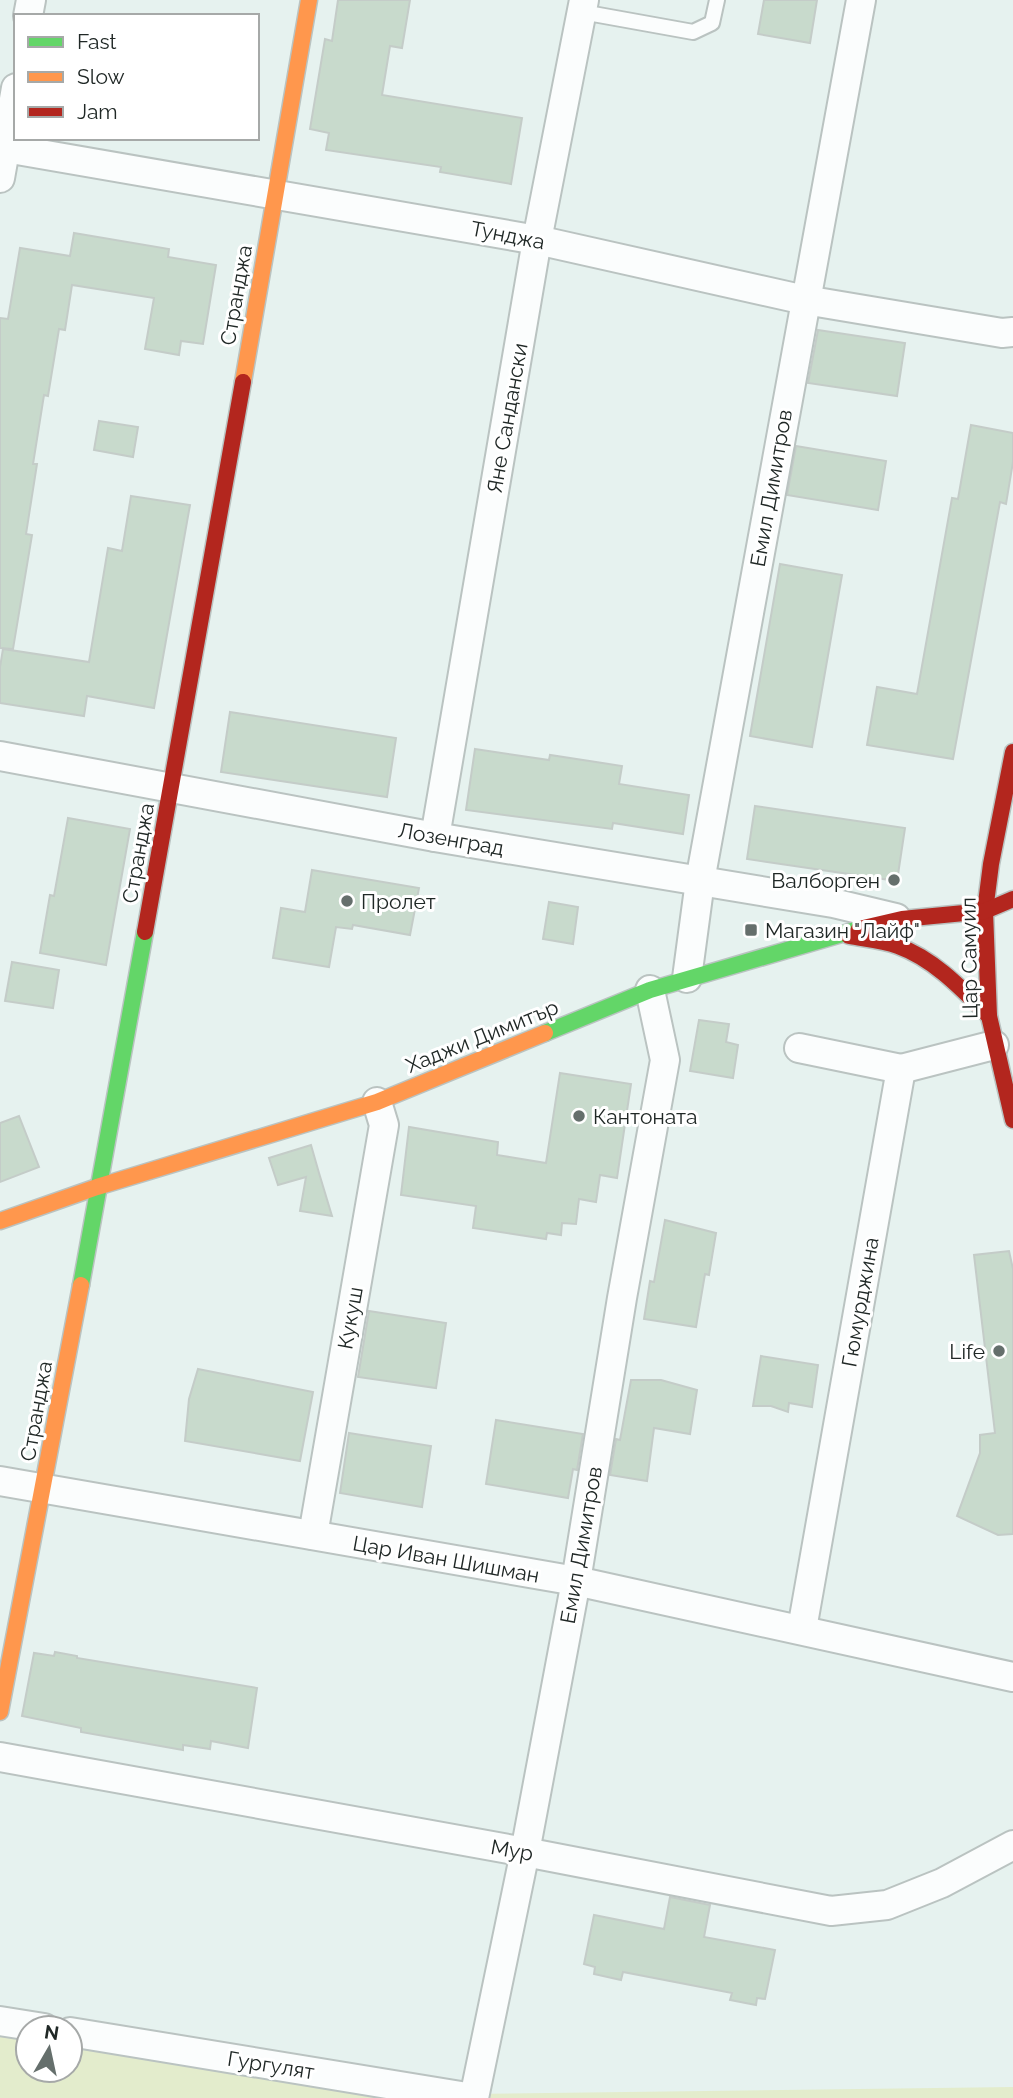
<svg xmlns="http://www.w3.org/2000/svg" width="1013" height="2098" viewBox="0 0 1013 2098" font-family="Raleway,sans-serif">
  <style>
    .green { fill: #e3eccc; fill-rule: evenodd }
    .building { fill: #c8dacc; stroke: #c4ccc8; stroke-width: 2 }
    .lines { fill: none; stroke-linecap: round; stroke-linejoin: round }
    .lane-casing { stroke: #bac3c1; stroke-width: 18 }
    .street-casing { stroke: #bac3c1; stroke-width: 32 }
    .fast-casing { stroke: #bac3c1; stroke-width: 19 }
    .slow-casing { stroke: #bac3c1; stroke-width: 19 }
    .jam-casing { stroke: #bac3c1; stroke-width: 19 }
    .lane { stroke: #fbfdfd; stroke-width: 14 }
    .street { stroke: #fbfdfd; stroke-width: 28 }
    .fast { stroke: #63d668; stroke-width: 16 }
    .slow { stroke: #ff974d; stroke-width: 16 }
    .jam { stroke: #b3261e; stroke-width: 16 }
    .poi-dot { fill: #656f6c; stroke: #fff; stroke-width: 2.5 }
    .labels { text-anchor: middle; dominant-baseline: central; stroke-width: 6; stroke-linejoin: round; paint-order: stroke }
    .street-label { font-size: 21px; fill: #202826; stroke: #fff }
    .poi-label { font-size: 21px; fill: #202826; stroke: #fff; text-anchor: start }
  </style>
  <rect width="100%" height="100%" fill="#e6f2ef"/>
  <path class="green" d="M0,2012l468,82 545,-7v11h-1013zM28,2028h42v42h-42z"/>
  <g class="building">
    <polygon points="338,0 410,0 402,48 390,46 382,95 522,118 511,184 440,172 441,167 326,150 329,133 310,129 325,39 332,41"/>
    <polygon points="764,0 817,0 810,43 758,34"/>
    <polygon points="74,233 169,249 168,257 216,265 203,344 181,341 179,355 145,349 154,298 72,285 65,330 59,329 48,396 44,395 33,464 37,464 26,534 32,535 13,649 0,648 0,318 8,319 20,248 70,256"/>
    <polygon points="818,330 905,343 897,396 808,383"/>
    <polygon points="99,421 138,427 133,457 94,450"/>
    <polygon points="971,425 1013,433 1013,462 1006,504 1000,502 953,759 867,745 877,687 917,694 952,498 958,499"/>
    <polygon points="796,446 886,461 878,510 787,495"/>
    <polygon points="131,496 190,505 154,708 87,696 84,716 0,703 0,667 3,649 89,662 108,548 122,551"/>
    <polygon points="780,564 842,575 812,747 750,736"/>
    <polygon points="230,712 396,738 387,797 221,772"/>
    <polygon points="475,749 549,760 550,755 622,766 619,784 689,795 683,834 613,823 612,829 466,810"/>
    <polygon points="755,806 905,828 897,881 747,859"/>
    <polygon points="68,818 130,829 106,965 40,953 50,895 54,896"/>
    <polygon points="312,870 419,888 410,935 353,925 352,929 336,927 329,967 273,958 281,908 305,912"/>
    <polygon points="549,902 578,907 573,944 543,939"/>
    <polygon points="12,962 59,970 53,1008 5,1001"/>
    <polygon points="699,1020 729,1024 726,1042 738,1045 733,1078 690,1071"/>
    <polygon points="560,1073 631,1084 617,1178 600,1175 596,1202 579,1199 576,1224 562,1223 561,1235 547,1233 546,1239 473,1228 476,1206 401,1195 409,1127 498,1142 497,1155 546,1163"/>
    <polygon points="19,1116 39,1167 0,1182 0,1123"/>
    <polygon points="311,1145 319,1173 332,1216 300,1211 306,1177 278,1185 269,1158"/>
    <polygon points="665,1220 716,1233 709,1275 705,1274 696,1327 644,1319 650,1281 654,1282"/>
    <polygon points="1009,1251 1013,1269 1013,1534 998,1535 957,1516 980,1453 980,1435 995,1433 974,1255"/>
    <polygon points="369,1311 446,1323 436,1388 358,1377"/>
    <polygon points="761,1356 818,1365 812,1407 789,1403 788,1412 771,1406 753,1406"/>
    <polygon points="198,1369 313,1392 300,1461 185,1441 189,1399"/>
    <polygon points="631,1380 661,1380 697,1390 690,1434 654,1428 647,1481 610,1475 616,1439 620,1440"/>
    <polygon points="496,1420 583,1434 577,1470 573,1469 568,1498 486,1484"/>
    <polygon points="349,1433 431,1446 422,1507 340,1493"/>
    <polygon points="55,1652 77,1656 77,1658 257,1688 248,1748 211,1741 210,1749 183,1745 183,1750 81,1732 81,1728 22,1716 34,1653 54,1656"/>
    <polygon points="670,1897 710,1905 704,1937 775,1950 765,1999 757,1998 756,2005 730,2000 732,1993 623,1972 621,1980 594,1974 595,1967 584,1964 594,1915 664,1929"/>
  </g>
  <g class="lines">
    <defs>
      <polyline id="lane" points="582,12 693,32 712,23 717,0"/>
      <g id="street">
        <polyline points="28,16 31,0"/>
        <polyline points="0,147 537,240 805,300 1002,333 1013,332"/>
        <polyline points="0,178 16,88"/>
        <polyline points="0,756 435,837 833,903 896,918"/>
        <polyline points="435,837 537,240 584,0"/>
        <polyline points="687,978 700,881 861,0"/>
        <polyline points="799,1048 901,1069"/>
        <polyline points="0,1481 576,1581 1013,1677"/>
        <polyline points="313,1535 384,1125 377,1102"/>
        <polyline points="802,1629 901,1069 994,1045"/>
        <polyline points="0,1757 525,1852 831,1911 887,1905 942,1883 1013,1845"/>
        <polyline points="0,2021 44,2028"/>
        <polyline points="70,2032 473,2098"/>
        <polyline points="474,2098 525,1852 576,1581 622,1298 665,1060 650,990"/>
      </g>
      <g id="fast">
        <polyline points="545,1033 650,990 859,929"/>
        <polyline points="81,1285 145,932"/>
      </g>
      <g id="slow">
        <polyline points="243,382 309,0"/>
        <polyline points="0,1221 97,1187 377,1102 545,1033"/>
        <polyline points="0,1712 81,1285"/>
      </g>
      <g id="jam">
        <polyline points="1013,752 991,864 985,911 989,1016 1013,1120"/>
        <polyline points="859,929 902,919 985,911 1013,899"/>
        <polyline points="145,932 243,382"/>
        <path d="M849,936c16,3 33,4 49,10 36,13 64,43 91,70"/>
      </g>
    </defs>
    <use href="#lane" class="lane-casing"/>
    <use href="#street" class="street-casing"/>
    <use href="#fast" class="fast-casing"/>
    <use href="#slow" class="slow-casing"/>
    <use href="#jam" class="jam-casing"/>
    <use href="#lane" class="lane"/>
    <use href="#street" class="street"/>
    <use href="#fast" class="fast"/>
    <use href="#slow" class="slow"/>
    <use href="#jam" class="jam"/>
  </g>
  <g class="poi-dot">
    <circle cx="894" cy="880" r="7"/>
    <circle cx="347" cy="901" r="7"/>
    <rect x="744" y="923" width="14" height="14" rx="3.5"/>
    <circle cx="579" cy="1116" r="7"/>
    <circle cx="999" cy="1351" r="7"/>
  </g>
  <g class="labels">
    <g class="street-label">
      <text transform="translate(508 235) rotate(11)">Тунджа</text>
      <text transform="translate(236 295) rotate(-80)">Странджа</text>
      <text transform="translate(507 418) rotate(-80)">Яне Сандански</text>
      <text transform="translate(771 488) rotate(-80)">Емил Димитров</text>
      <text transform="translate(451 839) rotate(10)">Лозенград</text>
      <text transform="translate(138 853) rotate(-80)">Странджа</text>
      <text transform="translate(969 958) rotate(-91)">Цар Самуил</text>
      <text transform="translate(482 1036) rotate(-22)">Хаджи Димитър</text>
      <text transform="translate(860 1302) rotate(-80)">Гюмурджина</text>
      <text transform="translate(350 1318) rotate(-80)">Кукуш</text>
      <text transform="translate(36 1411) rotate(-80)">Странджа</text>
      <text transform="translate(581 1545) rotate(-80)">Емил Димитров</text>
      <text transform="translate(446 1559) rotate(10)">Цар Иван Шишман</text>
      <text transform="translate(512 1850) rotate(10)">Мур</text>
      <text transform="translate(271 2065) rotate(9)">Гургулят</text>
    </g>
    <g class="poi-label">
      <text x="880" y="880" text-anchor="end">Валборген</text>
      <text x="361" y="901">Пролет</text>
      <text x="765" y="930">Магазин "Лайф"</text>
      <text x="593" y="1116">Кантоната</text>
      <text x="985" y="1351" text-anchor="end">Life</text>
    </g>
  </g>
  <rect x="14" y="14" width="245" height="126" fill="#ffffff" stroke="#a6a9a8" stroke-width="2"/>
  <rect x="28" y="37" width="35" height="10" fill="#63d668" stroke="#a6a9a8" stroke-width="2"/>
  <text x="77" y="49" font-size="21" fill="#202826">Fast</text>
  <rect x="28" y="72" width="35" height="10" fill="#ff974d" stroke="#a6a9a8" stroke-width="2"/>
  <text x="77" y="84" font-size="21" fill="#202826">Slow</text>
  <rect x="28" y="107" width="35" height="10" fill="#b3261e" stroke="#a6a9a8" stroke-width="2"/>
  <text x="77" y="119" font-size="21" fill="#202826">Jam</text>
  <g transform="translate(49 2049) rotate(9)"><circle r="33" fill="#ffffff" stroke="#a6a9a8" stroke-width="2"/>
  <path d="M0-5L12 26L0 18L-12 26Z" fill="#656f6c"/>
  <text y="-10" font-size="19" font-weight="bold" text-anchor="middle" fill="#202826">N</text>
  </g>
</svg>
